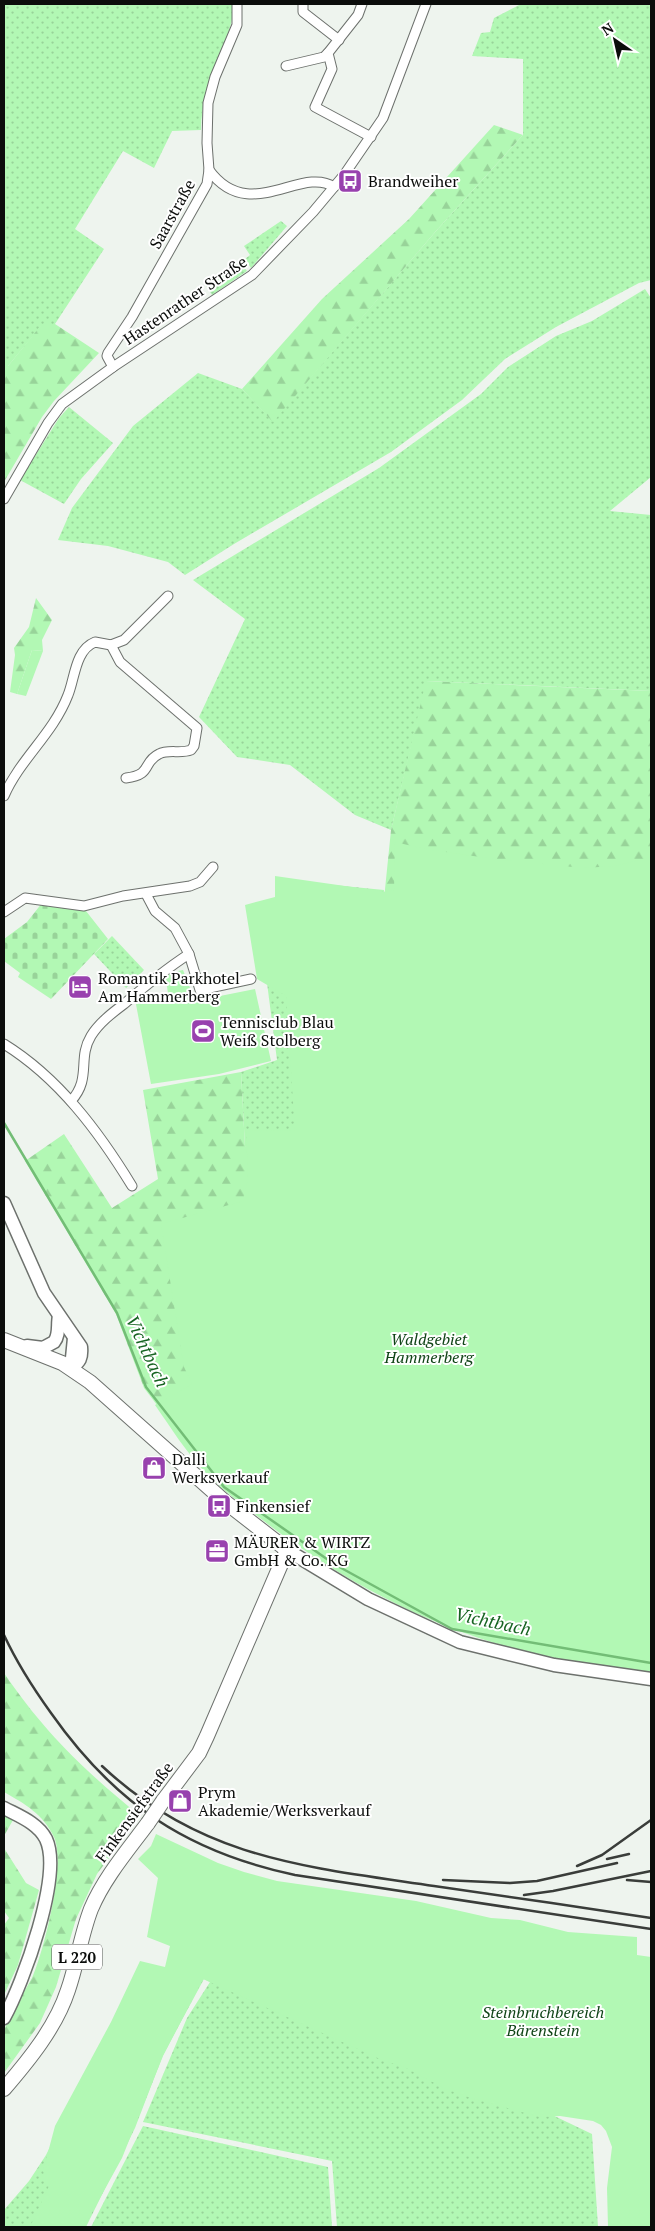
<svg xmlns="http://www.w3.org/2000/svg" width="655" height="2231" viewBox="0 0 655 2231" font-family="'PT Serif',serif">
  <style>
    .grass { fill: url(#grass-dots) }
    .forest { fill: url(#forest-firs) }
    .cemetery { fill: url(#cemetery-stones) }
    .park { fill: #b2f8b4 }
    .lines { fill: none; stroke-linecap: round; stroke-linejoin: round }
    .stream { stroke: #73bd76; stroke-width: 2.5 }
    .street-casing { stroke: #6d716d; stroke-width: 11 }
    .secondary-casing { stroke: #6d716d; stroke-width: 15 }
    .primary-casing { stroke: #6d716d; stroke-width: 16 }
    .street { stroke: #fff; stroke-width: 9 }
    .secondary { stroke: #fff; stroke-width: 12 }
    .primary { stroke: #fff; stroke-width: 14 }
    .rail { stroke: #3a3d3a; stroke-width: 2.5 }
    .primary-bridge-casing { stroke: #6d716d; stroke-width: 16; stroke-linecap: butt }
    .primary-bridge { stroke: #fff; stroke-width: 14 }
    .labels { text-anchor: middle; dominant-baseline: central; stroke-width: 4; stroke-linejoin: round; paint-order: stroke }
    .shield { fill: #fff; stroke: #545654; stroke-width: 1 }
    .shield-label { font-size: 15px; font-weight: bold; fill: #0b0d0b }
    .poi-label { font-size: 16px; fill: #0b0d0b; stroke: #fff; text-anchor: start }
    .street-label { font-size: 16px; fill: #0b0d0b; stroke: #fff }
    .park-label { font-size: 16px; font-style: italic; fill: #0f4416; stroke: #fff }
    .water-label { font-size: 18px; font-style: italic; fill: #166421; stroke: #fff }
  </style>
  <defs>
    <pattern id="grass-dots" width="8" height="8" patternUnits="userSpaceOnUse" patternTransform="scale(1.25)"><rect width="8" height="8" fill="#b2f8b4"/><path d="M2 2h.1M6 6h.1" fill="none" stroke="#98d399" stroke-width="1.8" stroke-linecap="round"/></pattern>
    <pattern id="forest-firs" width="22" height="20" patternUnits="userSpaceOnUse" patternTransform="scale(1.25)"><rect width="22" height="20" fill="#b2f8b4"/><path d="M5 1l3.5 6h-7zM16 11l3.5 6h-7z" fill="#98d399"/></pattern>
    <pattern id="cemetery-stones" width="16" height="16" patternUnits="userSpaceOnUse" patternTransform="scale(1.25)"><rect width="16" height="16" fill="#b2f8b4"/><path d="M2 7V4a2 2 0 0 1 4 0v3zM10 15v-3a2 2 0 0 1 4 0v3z" fill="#98d399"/></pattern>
  </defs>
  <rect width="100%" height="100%" fill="#eef4ee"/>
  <g class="grass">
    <path d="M4,4h229c1,18 -6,31 -12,48 -10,24 -20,51 -20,78l-29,1 -18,37 -31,-17 -48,78 29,20 -49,75 -13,1 -34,41h-4z"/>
    <polygon points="521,4 651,4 651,280 639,283 556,327 505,359 462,400 391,452 234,544 185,575 168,562 108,546 58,540 72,508 133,426 198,373 242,389 273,421 436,231 523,135 523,59 472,56 481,33 490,32 494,18"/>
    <polygon points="281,221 287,226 251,268 245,259 250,255 244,246"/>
    <polygon points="240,262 247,271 212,295 205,284"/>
    <polygon points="645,289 651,298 651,477 610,511 651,515 651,691 427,681 391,830 355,815 290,765 237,757 199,717 245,619 193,580 379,468 481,394 508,367 556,336 592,321"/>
    <polygon points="69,407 113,443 81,479 64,504 20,480 59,418"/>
    <polygon points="303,882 384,890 360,1136 245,1147 241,1072 277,1060 259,921"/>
    <polygon points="112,936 144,970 126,988 94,954"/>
    <polygon points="209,1950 592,2134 598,2227 337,2227 332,2161 143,2122 187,2018 210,1982 204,1979 163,2055 135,2128 86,2227 4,2227 4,2210 29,2181 46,2155 65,2117"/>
    <polygon points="143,2126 328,2167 332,2227 91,2227"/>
  </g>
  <g class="forest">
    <polygon points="494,125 523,135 436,231 273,422 242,389 322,299 409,219"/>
    <polygon points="42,324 55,324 99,353 54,401 42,417 4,482 4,366 8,366"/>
    <polygon points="36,598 52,620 42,640 43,651 32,650 17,694 10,692 15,655 14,648 29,627"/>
    <polygon points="426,681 651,691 651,1667 551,1654 452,1629 321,1543 173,1426 144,1388 116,1314 25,1161 64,1134 112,1208 158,1179 143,1090 241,1072 245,1147 360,1136 391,830"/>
    <path d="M4,1673c40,59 81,98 136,143l-43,58 -21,45 -20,68 -16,36 -36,50c0,-13 -2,-28 0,-41 1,-9 22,-43 28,-54 12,-27 34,-115 22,-141 -11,-23 -29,-33 -50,-45z"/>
    <polygon points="4,1815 13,1820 4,1836"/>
    <polygon points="4,1848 26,1883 39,1890 18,1965 4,1995 4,1925 9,1918 4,1911"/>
  </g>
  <polygon class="cemetery" points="42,903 86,911 108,939 51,999 18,977 20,973 4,961 4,939 27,922"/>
  <g class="park">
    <polygon points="32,650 43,651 26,696 17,694"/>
    <path d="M395,842l30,7 69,10 89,9 32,-2 36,-9v816c-37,-5 -75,-9 -112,-18 -99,-23 -189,-69 -270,-130 -22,-17 -45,-33 -64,-53 -19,-20 -34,-44 -50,-67l37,-21 -8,-17 -23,-143 82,-23 5,-23 -2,-48 49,1 -9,-135 -29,-17 -12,-74 30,-8v-21l112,16v-2l7,1z"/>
    <polygon points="183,970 195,1001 255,989 271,1061 219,1074 151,1084 135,999 168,993 165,974"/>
    <polygon points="156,1834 218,1863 244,1872 277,1881 416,1901 491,1918 520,1920 568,1932 637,1937 637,1955 651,1957 651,2227 608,2227 607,2188 612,2147 606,2131 601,2125 593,2121 560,2116 540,2117 471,2098 446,2089 404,2067 382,2060 203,1979 163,2056 122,2158 84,2227 30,2227 49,2186 43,2171 55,2126 111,2022 140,1961 165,1967 170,1946 147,1937 158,1878 138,1859 151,1846"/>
  </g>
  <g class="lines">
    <polyline class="stream" points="4,1123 117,1313 146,1387 224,1487 334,1564 452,1629 651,1663"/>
    <defs>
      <g id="street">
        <polyline points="303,4 303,12 339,40"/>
        <polyline points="362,4 358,15 328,53 332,69 315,107 371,137"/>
        <polyline points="286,66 324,57 328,53"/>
        <path d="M209,170c40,55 92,-5 125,17"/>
        <polyline points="113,367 107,356 108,353 132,317 207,184 209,170 207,143 208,103 215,77 237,25 237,4"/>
        <polyline points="4,499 48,423 62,404 113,367 252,275 313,212 344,175 383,118 426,4"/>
        <path d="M111,645l9,17 77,66 -3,18 -3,4c-10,4 -23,-1 -32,4 -17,8 -6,21 -33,24"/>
        <path d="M4,796c16,-37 49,-62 64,-101 7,-17 7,-45 27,-53l16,3 13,-5 44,-44"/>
        <polyline points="146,894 155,911 175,928 189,954 200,990 251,979"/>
        <polyline points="4,912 25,898 84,906 123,896 190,886 200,882 213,867"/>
        <path d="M4,1044c55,34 95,88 128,142"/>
        <path d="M71,1101c21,-23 6,-42 20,-65 8,-13 21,-23 33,-32 21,-18 42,-35 65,-50"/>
      </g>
      <g id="secondary">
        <path d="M4,1203l40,90 37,54c1,11 -1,15 -10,21"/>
        <path d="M27,1346l16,2 11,-6c6,-7 3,-18 5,-26"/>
        <polyline points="71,1368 74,1338"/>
        <polyline points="287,1550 368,1599 460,1642 554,1665 651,1679"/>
        <path d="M4,1808c15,8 34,15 42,31 17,36 -23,144 -42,179"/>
      </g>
      <g id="primary">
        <polyline points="4,1340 62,1363 90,1382 224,1501 287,1550 207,1736 199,1753 163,1801"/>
        <path d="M4,2089c25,-29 52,-62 64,-99 9,-26 13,-55 23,-81 13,-31 37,-59 57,-86"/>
      </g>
    </defs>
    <use href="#street" class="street-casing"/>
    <use href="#secondary" class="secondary-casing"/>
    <use href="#primary" class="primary-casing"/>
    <use href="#street" class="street"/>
    <use href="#secondary" class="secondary"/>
    <use href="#primary" class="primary"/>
    <g class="rail">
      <path d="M4,1635c13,28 29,53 47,78 64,91 136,139 244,162l356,54"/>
      <path d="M102,1766c99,93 204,101 332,120 72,10 145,21 217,32"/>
      <polyline points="607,1859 629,1854"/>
      <polyline points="577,1866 602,1855 651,1820"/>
      <polyline points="443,1880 510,1883 537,1881 617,1863"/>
      <polyline points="627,1880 651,1882"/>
      <polyline points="524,1895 553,1891 651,1871"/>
    </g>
    <defs>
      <polyline id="primary-bridge" points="148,1823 163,1801"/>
    </defs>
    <use href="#primary-bridge" class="primary-bridge-casing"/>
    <use href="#primary-bridge" class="primary-bridge"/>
  </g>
  <defs>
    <symbol id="bus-square" viewBox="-11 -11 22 22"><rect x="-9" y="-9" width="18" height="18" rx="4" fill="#9841ae" stroke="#fff"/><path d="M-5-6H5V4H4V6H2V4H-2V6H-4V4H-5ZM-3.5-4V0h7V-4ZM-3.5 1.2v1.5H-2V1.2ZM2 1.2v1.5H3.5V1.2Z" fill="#fff"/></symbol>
    <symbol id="hotel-square" viewBox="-11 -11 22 22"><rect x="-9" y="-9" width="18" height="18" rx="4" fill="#9841ae" stroke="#fff"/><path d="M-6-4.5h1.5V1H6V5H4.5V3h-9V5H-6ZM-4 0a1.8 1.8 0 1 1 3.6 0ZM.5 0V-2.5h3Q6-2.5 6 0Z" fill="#fff"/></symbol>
    <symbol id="stadium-square" viewBox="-11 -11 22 22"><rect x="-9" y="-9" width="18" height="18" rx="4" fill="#9841ae" stroke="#fff"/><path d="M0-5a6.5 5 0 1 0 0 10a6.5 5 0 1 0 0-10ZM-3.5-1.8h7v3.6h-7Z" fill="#fff"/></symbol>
    <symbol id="shop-square" viewBox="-11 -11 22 22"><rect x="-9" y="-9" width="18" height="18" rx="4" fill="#9841ae" stroke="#fff"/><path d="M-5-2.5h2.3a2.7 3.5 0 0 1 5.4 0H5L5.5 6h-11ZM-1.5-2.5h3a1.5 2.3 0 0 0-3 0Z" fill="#fff"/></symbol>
    <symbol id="office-square" viewBox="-11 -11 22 22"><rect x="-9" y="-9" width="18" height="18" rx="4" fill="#9841ae" stroke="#fff"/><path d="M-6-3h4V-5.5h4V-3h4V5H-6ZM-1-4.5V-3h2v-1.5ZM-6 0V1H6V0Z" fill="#fff"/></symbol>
  </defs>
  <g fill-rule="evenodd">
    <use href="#bus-square" x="336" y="167" width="28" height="28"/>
    <use href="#hotel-square" x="66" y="973" width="28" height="28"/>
    <use href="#stadium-square" x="189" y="1017" width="28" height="28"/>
    <use href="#shop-square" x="140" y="1454" width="28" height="28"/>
    <use href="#bus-square" x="205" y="1492" width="28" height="28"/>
    <use href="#office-square" x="203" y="1537" width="28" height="28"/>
    <use href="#shop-square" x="166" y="1787" width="28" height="28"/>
  </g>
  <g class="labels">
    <rect class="shield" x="52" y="1944.5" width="50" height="25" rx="4"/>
    <g class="shield-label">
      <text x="77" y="1957">L 220</text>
    </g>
    <g class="poi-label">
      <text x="368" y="181">Brandweiher</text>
      <text x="98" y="978">Romantik Parkhotel<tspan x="98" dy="18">Am Hammerberg</tspan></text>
      <text x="220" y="1022">Tennisclub Blau<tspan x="220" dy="18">Weiß Stolberg</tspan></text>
      <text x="172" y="1459">Dalli<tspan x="172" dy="18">Werksverkauf</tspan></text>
      <text x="236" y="1506">Finkensief</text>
      <text x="234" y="1542">MÄURER &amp; WIRTZ<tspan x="234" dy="18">GmbH &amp; Co. KG</tspan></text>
      <text x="198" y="1792">Prym<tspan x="198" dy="18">Akademie/Werksverkauf</tspan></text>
    </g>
    <g class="street-label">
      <text transform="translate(172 214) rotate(-61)">Saarstraße</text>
      <text transform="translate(185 300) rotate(-34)">Hastenrather Straße</text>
      <text transform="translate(134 1812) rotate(-54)">Finkensiefstraße</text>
    </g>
    <g class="park-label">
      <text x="429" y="1339">Waldgebiet<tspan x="429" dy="18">Hammerberg</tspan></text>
      <text x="543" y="2012">Steinbruchbereich<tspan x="543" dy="18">Bärenstein</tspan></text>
    </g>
    <g class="water-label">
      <text transform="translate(148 1351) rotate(65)">Vichtbach</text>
      <text transform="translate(493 1621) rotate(12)">Vichtbach</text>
    </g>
  </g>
  <rect width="655" height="2231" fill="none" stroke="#0b0d0b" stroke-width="10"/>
  <g transform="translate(615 40) rotate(326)" stroke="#ffffff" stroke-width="4" paint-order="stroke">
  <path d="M0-4L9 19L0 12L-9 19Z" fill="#0b0d0b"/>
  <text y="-8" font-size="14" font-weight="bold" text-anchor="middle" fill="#0b0d0b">N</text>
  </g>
</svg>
